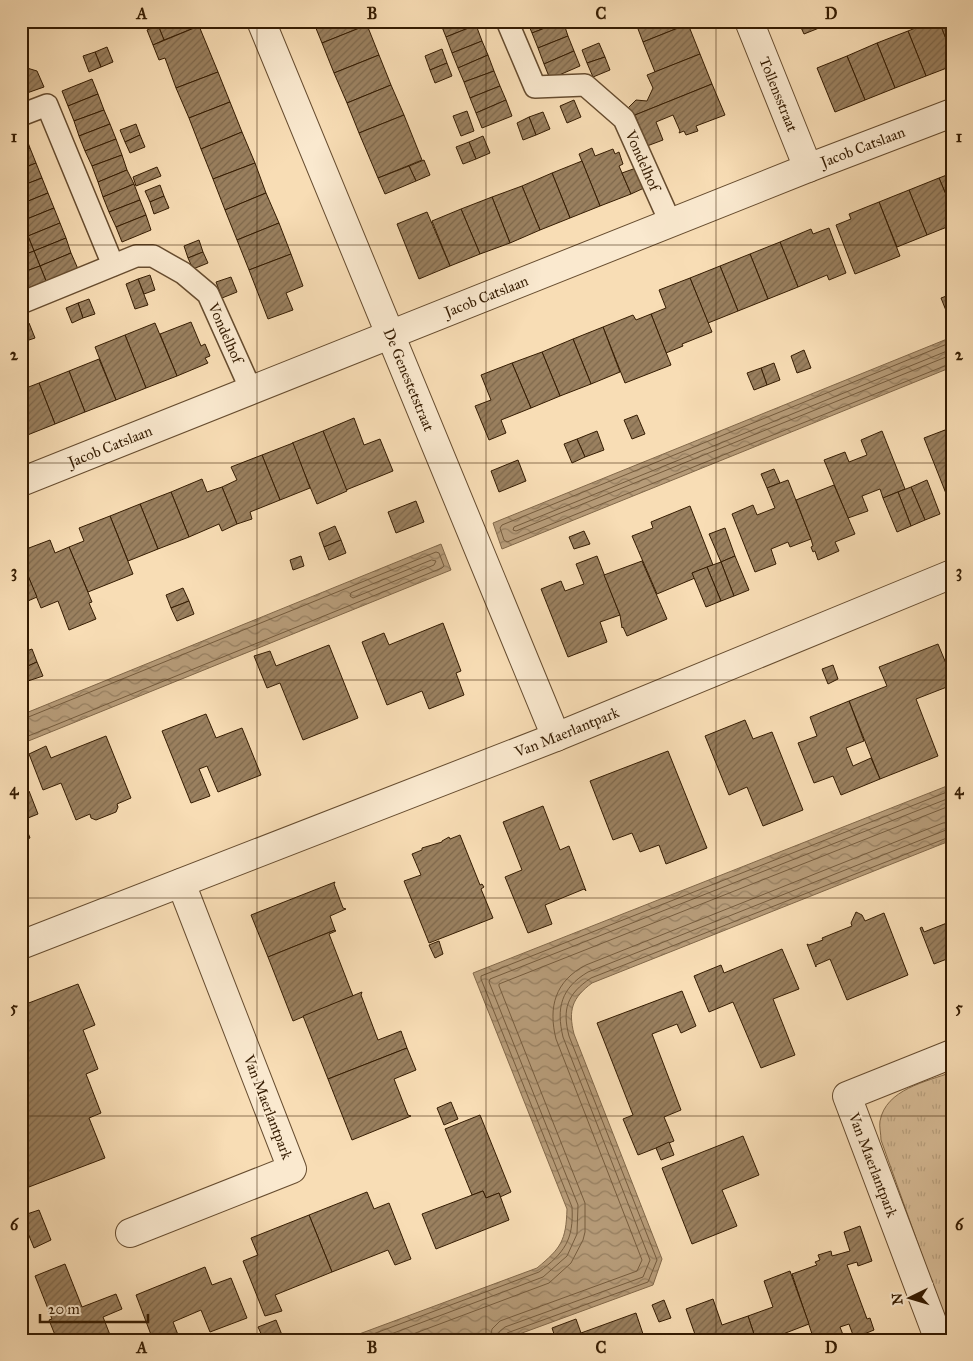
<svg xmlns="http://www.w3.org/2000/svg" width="973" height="1361" viewBox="0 0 973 1361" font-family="'IM FELL Great Primer',serif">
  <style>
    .grass { fill: url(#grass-tufts); stroke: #866c4c }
    .water { fill: url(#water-waves); stroke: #826849 }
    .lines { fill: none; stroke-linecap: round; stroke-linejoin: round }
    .shore { stroke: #765c3d; stroke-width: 1 }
    .building { fill: url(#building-hatch); stroke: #351c02 }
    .service-casing { stroke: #664c2f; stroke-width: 24 }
    .minor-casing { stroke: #664c2f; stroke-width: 30 }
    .service { stroke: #fae9cf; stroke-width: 21 }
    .minor { stroke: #fae9cf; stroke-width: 28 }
    .grid { fill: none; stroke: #351c02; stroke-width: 1; stroke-opacity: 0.55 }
    .labels { text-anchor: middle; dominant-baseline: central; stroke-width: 4; stroke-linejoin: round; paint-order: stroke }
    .street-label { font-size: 15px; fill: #351c02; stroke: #fae9cf }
    .neatline { fill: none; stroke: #351c02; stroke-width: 2 }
    .grid-label { font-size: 16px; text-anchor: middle; font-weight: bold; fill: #351c02 }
  </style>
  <defs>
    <pattern id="grass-tufts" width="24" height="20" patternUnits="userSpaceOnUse" patternTransform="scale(1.25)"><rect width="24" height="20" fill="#d7bc97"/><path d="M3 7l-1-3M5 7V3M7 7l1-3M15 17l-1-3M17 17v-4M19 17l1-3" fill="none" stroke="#b9a180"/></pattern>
    <pattern id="water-waves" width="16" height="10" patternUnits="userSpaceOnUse" patternTransform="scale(1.25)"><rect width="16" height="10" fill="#b69b78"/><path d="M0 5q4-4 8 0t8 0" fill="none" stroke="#957e60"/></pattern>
    <pattern id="building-hatch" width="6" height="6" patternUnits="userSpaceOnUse" patternTransform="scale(1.25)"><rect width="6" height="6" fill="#9a805f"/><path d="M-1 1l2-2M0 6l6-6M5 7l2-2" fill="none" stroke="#7e684c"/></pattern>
  </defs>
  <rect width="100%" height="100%" fill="#f8ddb5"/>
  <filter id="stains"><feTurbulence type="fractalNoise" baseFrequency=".004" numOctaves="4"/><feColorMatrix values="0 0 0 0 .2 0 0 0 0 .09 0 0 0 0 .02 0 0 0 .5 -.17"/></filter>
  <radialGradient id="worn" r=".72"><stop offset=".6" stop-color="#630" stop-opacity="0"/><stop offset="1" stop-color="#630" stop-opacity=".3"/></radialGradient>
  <path class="grass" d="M952,1072v254l-11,-18 -60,-168c0,-6 -2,-14 -1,-19 6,-32 46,-39 72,-49z"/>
  <g class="water">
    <polygon points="952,337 952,367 502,549 493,523"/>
    <polygon points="441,544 451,570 21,744 21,715"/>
    <path d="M952,784v56l-360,143c-20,15 -24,27 -18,51l88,225 -9,26 -150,55h-160l194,-72c24,-20 29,-27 30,-59l-94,-236z"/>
  </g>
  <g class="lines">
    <g class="shore">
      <polyline points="952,342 502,525 500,528 504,540 507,542 952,363"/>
      <polyline points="952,349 514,527 513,530 516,531 946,357 952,356"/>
      <polygon points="432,560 436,561 434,565 353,598 350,596 351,593"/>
      <polyline points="21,720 436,552 439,553 444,566 442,568 21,739"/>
      <path d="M357,1340l182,-68c25,-19 35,-32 33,-65l-91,-228v-3l471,-186"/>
      <polyline points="375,1340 543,1277 567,1256 577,1234 578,1205 489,982 490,979 952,797"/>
      <polyline points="397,1340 549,1283 571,1263 583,1240 585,1232 585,1203 499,986 499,984 952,805"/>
      <path d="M490,1340l2,-11 8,-8 137,-50 5,-11 -86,-221c-8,-32 -1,-58 30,-74l357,-142 9,-1"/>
      <path d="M497,1340l2,-8 6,-5 138,-50 7,-17 -87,-223c-7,-29 -2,-49 25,-65l358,-142 6,-1"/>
      <path d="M504,1340v-4l3,-3 141,-51 9,-22 -88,-224c-7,-27 -2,-42 22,-58l361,-142"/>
    </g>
  </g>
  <g class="building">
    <polygon points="21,21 47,21 21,32"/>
    <polygon points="169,21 197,21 199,26 164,40 158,25"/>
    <polygon points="313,21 365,21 367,25 322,43"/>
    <polygon points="442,21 474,21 476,25 446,37 440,22"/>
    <polygon points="527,21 563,21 532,33"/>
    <polygon points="563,21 568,36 538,48 532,33"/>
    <polygon points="635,21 687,21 688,24 643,42"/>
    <polygon points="798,21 834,21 834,22 804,34"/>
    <polygon points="933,21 939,21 952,54 952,66 926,76 908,31"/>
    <polygon points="939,21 952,21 952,54"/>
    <polygon points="688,24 700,54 655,72 643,42"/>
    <polygon points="158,25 164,40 153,45 147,30"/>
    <polygon points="367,25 379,55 334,73 322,43"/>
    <polygon points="476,25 482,41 452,53 446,37"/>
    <polygon points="199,26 218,72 176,88 165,58 159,60 153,45"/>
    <polygon points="908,31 926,76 895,88 877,43"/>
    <polygon points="568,36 574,51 544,64 538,48"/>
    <polygon points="482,41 488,55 458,68 452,53"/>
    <polygon points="599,43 605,57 587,63 582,50"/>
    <polygon points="877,43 895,88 865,100 847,56"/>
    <polygon points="107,47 113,62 101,67 95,52"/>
    <polygon points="442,49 447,63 430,70 425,56"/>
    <polygon points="574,51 580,66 550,79 544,64"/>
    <polygon points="95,52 101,67 89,72 83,56"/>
    <polygon points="700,54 712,84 635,115 626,110 636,100 647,101 653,88 647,75"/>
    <polygon points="379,55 391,85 347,103 334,73"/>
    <polygon points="488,55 494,71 464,82 458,68"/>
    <polygon points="847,56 865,100 835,112 817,68"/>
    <polygon points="605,57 610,70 593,77 587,63"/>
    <polygon points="447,63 452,76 435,83 430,70"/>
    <polygon points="27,68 37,71 44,87 24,94 21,88 21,71"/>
    <polygon points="494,71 500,86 470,98 464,82"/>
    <polygon points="218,72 230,102 189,118 176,88"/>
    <polygon points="92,79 98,94 68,106 62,91"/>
    <polygon points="712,84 725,115 696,126 698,131 686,135 684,131 679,133 680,131 673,115 656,122 663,140 647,146 635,115"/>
    <polygon points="391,85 404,115 359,133 347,103"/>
    <polygon points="500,86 506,100 476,113 470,98"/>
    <polygon points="98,94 104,110 74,121 68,106"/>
    <polygon points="506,100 512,116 482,128 476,113"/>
    <polygon points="574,100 581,117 567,123 560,106"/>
    <polygon points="230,102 242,132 201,149 189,118"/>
    <polygon points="104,110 110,124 79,136 74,121"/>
    <polygon points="467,111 474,131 461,136 453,116"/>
    <polygon points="543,112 550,129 536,135 529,117"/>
    <polygon points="404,115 422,160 378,178 359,133"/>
    <polygon points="529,117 536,135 523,140 517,123"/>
    <polygon points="110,124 116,139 85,151 79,136"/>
    <polygon points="136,124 140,135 125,142 120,130"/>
    <polygon points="24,132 30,148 21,151 21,134"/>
    <polygon points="242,132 255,163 213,179 201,149"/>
    <polygon points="140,135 145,147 130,153 125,142"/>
    <polygon points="483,136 490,153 476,159 469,142"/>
    <polygon points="116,139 122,155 92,166 85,151"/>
    <polygon points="469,142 476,159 463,164 456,147"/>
    <polygon points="30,148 36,163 21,169 21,151"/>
    <polygon points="592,148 595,156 613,149 615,154 619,152 623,164 619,166 631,194 600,206 579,154"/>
    <polygon points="122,155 127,170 98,182 92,166"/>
    <polygon points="424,160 430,175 416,181 409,166"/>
    <polygon points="582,161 600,206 570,218 552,173"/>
    <polygon points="36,163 42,178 21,186 21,169"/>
    <polygon points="255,163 266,193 225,210 213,179"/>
    <polygon points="409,166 416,181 385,194 378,178"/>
    <polygon points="157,167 161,176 136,186 133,177"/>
    <polygon points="636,168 644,188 631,194 622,173"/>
    <polygon points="127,170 134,184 103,197 98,182"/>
    <polygon points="552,173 570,218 540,230 522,186"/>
    <polygon points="952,173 952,209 939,178"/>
    <polygon points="42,178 48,193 21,204 21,186"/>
    <polygon points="939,178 952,209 952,225 927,235 909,190"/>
    <polygon points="134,184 140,200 109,212 103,197"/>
    <polygon points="160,185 164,196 150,202 145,191"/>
    <polygon points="522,186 540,230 510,243 492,197"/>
    <polygon points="909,190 927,235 897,247 879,202"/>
    <polygon points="48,193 54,208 22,221 21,204"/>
    <polygon points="266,193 279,223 237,240 225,210"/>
    <polygon points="164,196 169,208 154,214 150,202"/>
    <polygon points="492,197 510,243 480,254 461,209"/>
    <polygon points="140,200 146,215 116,227 109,212"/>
    <polygon points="879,202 900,256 855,274 836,225 851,219 849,214"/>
    <polygon points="54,208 60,223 28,236 22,221"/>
    <polygon points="461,209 480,254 450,266 432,221"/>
    <polygon points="427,212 450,266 419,279 397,224"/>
    <polygon points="146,215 151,230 122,242 116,227"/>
    <polygon points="21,221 28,236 21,239"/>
    <polygon points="60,223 66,238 34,251 28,236"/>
    <polygon points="279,223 291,254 249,270 237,240"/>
    <polygon points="829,228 846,273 829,280 827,275 798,287 780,242 811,229 813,234"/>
    <polygon points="28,236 34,251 21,256 21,239"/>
    <polygon points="66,238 71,253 40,266 34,251"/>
    <polygon points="199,240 203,252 188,258 184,246"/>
    <polygon points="780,242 798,287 768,299 750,254"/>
    <polygon points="34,251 40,266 21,273 21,256"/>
    <polygon points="203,252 208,263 193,269 188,258"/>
    <polygon points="71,253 78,269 46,281 40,266"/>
    <polygon points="291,254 303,286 286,293 293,310 268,319 249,270"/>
    <polygon points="750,254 768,299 738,311 720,266"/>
    <polygon points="40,266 46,281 21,291 21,273"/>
    <polygon points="720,266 738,311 708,323 690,278"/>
    <polygon points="150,275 155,290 144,294 138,279"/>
    <polygon points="231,277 237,292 222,298 216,282"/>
    <polygon points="690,278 712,332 682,344 683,346 666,353 651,314 666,308 659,290"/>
    <polygon points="138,279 148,305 135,309 126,284"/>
    <polygon points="952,294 952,311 947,313 941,298"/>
    <polygon points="89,299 95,314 83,318 78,303"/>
    <polygon points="78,303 83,318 72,323 66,308"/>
    <polygon points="651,314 671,365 625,383 603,327 633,315 636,320"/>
    <polygon points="191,322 201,346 205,344 210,356 205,358 208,363 177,376 160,334"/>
    <polygon points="29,323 35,338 23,342 21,338 21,326"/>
    <polygon points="155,323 177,376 146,388 125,335"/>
    <polygon points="603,327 620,372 591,384 573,339"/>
    <polygon points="125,335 146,388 116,400 95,347"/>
    <polygon points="573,339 591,384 560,396 542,352"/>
    <polygon points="804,350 811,368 797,373 791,356"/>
    <polygon points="542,352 560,396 531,408 512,363"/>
    <polygon points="99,359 116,400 85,412 69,371"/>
    <polygon points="512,363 531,408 501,420 506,433 489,440 475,406 491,400 481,375"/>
    <polygon points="774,363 780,380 767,385 761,368"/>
    <polygon points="761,368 767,385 754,390 747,373"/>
    <polygon points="69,371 85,412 55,424 39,383"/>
    <polygon points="39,383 55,424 25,436 21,427 21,390"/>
    <polygon points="637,415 645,434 632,439 624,420"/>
    <polygon points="354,418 364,445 380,439 393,471 346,490 323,431"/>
    <polygon points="945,430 949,440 952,439 952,494 947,496 924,438"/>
    <polygon points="323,431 347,491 317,504 292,443"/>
    <polygon points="597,431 604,450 585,457 577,439"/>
    <polygon points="882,431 905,489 883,498 880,489 862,496 868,511 848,518 824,460 845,452 849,462 867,455 861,440"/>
    <polygon points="577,439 585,457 572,463 564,444"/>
    <polygon points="293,443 310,488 280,500 262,455"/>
    <polygon points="262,455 280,500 250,512 252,519 237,524 222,487 237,480 231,467"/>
    <polygon points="518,460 526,481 499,492 491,471"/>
    <polygon points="774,469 780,483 767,488 761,474"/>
    <polygon points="202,479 207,492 222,487 237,524 222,531 219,524 189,537 171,492"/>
    <polygon points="788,480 811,539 790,547 788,542 771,549 776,564 755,572 732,514 753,505 757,515 775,508 767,488"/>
    <polygon points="927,480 940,514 925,520 911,487"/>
    <polygon points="834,485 855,534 835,542 839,551 818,560 815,551 813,552 811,547 813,546 811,539 796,500"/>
    <polygon points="911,487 925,520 911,526 898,492"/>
    <polygon points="171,492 189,537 158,549 140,504"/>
    <polygon points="898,492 911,526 897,532 883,498"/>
    <polygon points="416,501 424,522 396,533 388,512"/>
    <polygon points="140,504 158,549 128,561 110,516"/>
    <polygon points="690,506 713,565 692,573 695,578 657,594 632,536 653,528 651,522"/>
    <polygon points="110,516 133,574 88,592 69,547 84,541 79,528"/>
    <polygon points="335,526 341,540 324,547 319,533"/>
    <polygon points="725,528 735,556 721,562 709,534"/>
    <polygon points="584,531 590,544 574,549 569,537"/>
    <polygon points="50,540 55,553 69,547 92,602 89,603 96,619 69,630 58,601 41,608 21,559 21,551"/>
    <polygon points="341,540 346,553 329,560 324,547"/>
    <polygon points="301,556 304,566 293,570 290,560"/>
    <polygon points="597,556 620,615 600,622 607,642 568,657 541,589 561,581 565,591 584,584 576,564"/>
    <polygon points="735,556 749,590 734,596 721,562"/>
    <polygon points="21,559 37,597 21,604"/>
    <polygon points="642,561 667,619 627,636 623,627 622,628 620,615 604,575"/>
    <polygon points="721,562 734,596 721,601 707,567"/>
    <polygon points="707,567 721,601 706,607 692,573"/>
    <polygon points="183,588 189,601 171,608 166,595"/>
    <polygon points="189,601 194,614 177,621 171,608"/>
    <polygon points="443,623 461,671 456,673 464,695 429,709 422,691 387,705 362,642 384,633 389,645"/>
    <polygon points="938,644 952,678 952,685 916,699 938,756 880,779 849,701 887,686 879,667"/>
    <polygon points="329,645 358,718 303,740 280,683 267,688 254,656 270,651 276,666"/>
    <polygon points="32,649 37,662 21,669 21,653"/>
    <polygon points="37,662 43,676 25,682 21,669"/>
    <polygon points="833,665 838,679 828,684 822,669"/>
    <polygon points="849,701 864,741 846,748 853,766 871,758 880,779 841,795 833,776 814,783 798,743 817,736 810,717"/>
    <polygon points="206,714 216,738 242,728 261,775 218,792 207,766 199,769 210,796 191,803 162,731"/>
    <polygon points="745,720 753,739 772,732 803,810 763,826 747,787 729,795 705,736"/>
    <polygon points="106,736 131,798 117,804 118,807 116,812 96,820 91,818 90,814 76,820 61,783 43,790 29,754 46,746 51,758"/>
    <polygon points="668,751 707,848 666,864 659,845 640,852 632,833 613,840 590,781"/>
    <polygon points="29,791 38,814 23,820 30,838 21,841 21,794"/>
    <polygon points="543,806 560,850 569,846 586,891 584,889 545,905 552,924 528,933 505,877 522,870 503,822"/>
    <polygon points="460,835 480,885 482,884 484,887 481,889 493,918 429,943 404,881 421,875 412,854 422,850 422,848 442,842 442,841 449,837 450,839"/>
    <polygon points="335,882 334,884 343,908 346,909 330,916 335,930 268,957 251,915"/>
    <polygon points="856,912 862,915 865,921 884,913 908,975 847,1000 830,959 816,965 816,967 807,944 809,945 823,940 822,938 852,926 851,923"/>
    <polygon points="952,921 952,957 934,964 920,928 922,927 924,932"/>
    <polygon points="335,930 336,931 329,934 353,996 293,1021 268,957"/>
    <polygon points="439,941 443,954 435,958 429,945"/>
    <polygon points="782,949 799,989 773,999 795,1055 761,1068 733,1002 709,1012 694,976 721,965 724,973"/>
    <polygon points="78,984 95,1025 83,1030 98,1069 86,1074 101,1113 89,1118 105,1158 21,1190 21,1006"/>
    <polygon points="682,991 696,1026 681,1033 677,1024 652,1034 681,1110 664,1117 674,1141 638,1155 623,1119 633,1115 597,1023"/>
    <polygon points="362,992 361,995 378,1040 401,1031 407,1048 328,1079 303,1016"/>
    <polygon points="407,1048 416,1070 394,1079 408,1115 411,1116 352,1140 328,1079"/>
    <polygon points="451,1102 458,1119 444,1125 437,1108"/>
    <polygon points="480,1115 511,1192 500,1197 499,1193 486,1198 483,1191 472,1195 445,1129"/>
    <polygon points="743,1136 759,1175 722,1190 737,1226 692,1244 662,1168"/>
    <polygon points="669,1142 674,1155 661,1160 656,1148"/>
    <polygon points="483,1191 486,1198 499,1193 509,1220 436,1249 422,1214"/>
    <polygon points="367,1192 374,1209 389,1203 411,1259 395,1265 388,1250 332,1272 309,1215"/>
    <polygon points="39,1210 51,1240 34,1248 21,1216"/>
    <polygon points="309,1215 332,1272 275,1295 282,1311 265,1316 243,1261 258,1255 251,1238"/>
    <polygon points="860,1226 872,1261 858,1266 857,1262 847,1265 867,1319 870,1318 874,1330 854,1338 849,1324 840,1327 845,1340 814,1340 792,1274 817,1265 815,1262 820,1260 818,1255 831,1251 832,1256 850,1251 844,1232"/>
    <polygon points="65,1264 82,1307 116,1294 122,1309 103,1317 112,1340 57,1340 49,1320 52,1319 35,1276"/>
    <polygon points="205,1267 212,1285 231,1278 247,1318 210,1332 201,1310 173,1322 180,1340 153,1340 136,1295"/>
    <polygon points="790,1271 809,1324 783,1334 785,1340 756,1340 748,1316 773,1307 764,1281"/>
    <polygon points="713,1299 722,1325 748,1316 756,1340 697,1340 686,1309"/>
    <polygon points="664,1300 671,1318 659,1322 652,1305"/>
    <polygon points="636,1313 645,1340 556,1340 552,1328 576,1319 581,1333"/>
    <polygon points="276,1320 284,1340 264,1340 258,1327"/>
  </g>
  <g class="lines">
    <defs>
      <g id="service">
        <path id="s1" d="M507,21l28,66 50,-2 39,34 47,105"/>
        <polyline points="21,115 47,105 113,265"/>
        <path id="s2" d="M21,303l115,-47h17l30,17 25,21 43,96"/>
      </g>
      <g id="minor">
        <path id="s3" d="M261,21l295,716"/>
        <path id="s4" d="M749,21l59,147"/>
        <path id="s5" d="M21,482l787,-314 144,-55"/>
        <path id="s6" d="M21,945l535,-208 396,-163"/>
        <polyline points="130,1233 292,1169 181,883"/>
        <polyline points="939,1340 847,1096 952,1054"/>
      </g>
    </defs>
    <use href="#service" class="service-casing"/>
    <use href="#minor" class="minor-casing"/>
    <use href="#service" class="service"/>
    <use href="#minor" class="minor"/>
  </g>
  <path class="grid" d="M257,21v1319M486,21v1319M716,21v1319M21,245h931M21,463h931M21,680h931M21,898h931M21,1116h931"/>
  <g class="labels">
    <g class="street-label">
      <text stroke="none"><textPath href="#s4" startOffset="79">Tollensstraat</textPath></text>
      <text stroke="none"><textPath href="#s5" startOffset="906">Jacob Catslaan</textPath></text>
      <text stroke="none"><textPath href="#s1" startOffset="219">Vondelhof</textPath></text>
      <text stroke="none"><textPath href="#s5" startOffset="501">Jacob Catslaan</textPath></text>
      <text stroke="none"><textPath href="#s2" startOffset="251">Vondelhof</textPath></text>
      <text stroke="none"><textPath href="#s3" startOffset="388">De Genestetstraat</textPath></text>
      <text stroke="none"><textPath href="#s5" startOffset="96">Jacob Catslaan</textPath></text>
      <text stroke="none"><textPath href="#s6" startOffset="586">Van Maerlantpark</textPath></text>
      <text transform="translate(268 1107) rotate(69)">Van Maerlantpark</text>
      <text transform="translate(873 1165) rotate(69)">Van Maerlantpark</text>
    </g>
  </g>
  <rect width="973" height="1361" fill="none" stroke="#f8ddb5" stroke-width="55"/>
  <g transform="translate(910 1298) rotate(265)" stroke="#fae9cf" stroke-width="4" paint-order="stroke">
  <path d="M0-4L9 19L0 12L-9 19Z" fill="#351c02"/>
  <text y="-8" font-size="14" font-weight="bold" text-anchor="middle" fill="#351c02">N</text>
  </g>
  <path d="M40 1314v8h108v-8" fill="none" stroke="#351c02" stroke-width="2.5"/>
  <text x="48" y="1314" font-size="15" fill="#351c02" stroke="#fae9cf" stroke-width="4" paint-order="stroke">20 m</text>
  <rect x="28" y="28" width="918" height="1306" class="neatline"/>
  <g class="grid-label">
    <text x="142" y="19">A</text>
    <text x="372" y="19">B</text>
    <text x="601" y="19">C</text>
    <text x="831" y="19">D</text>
    <text x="14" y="142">1</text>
    <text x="959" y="142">1</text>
    <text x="14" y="360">2</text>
    <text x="959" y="360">2</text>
    <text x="14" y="577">3</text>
    <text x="959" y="577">3</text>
    <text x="14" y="795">4</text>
    <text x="959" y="795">4</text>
    <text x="14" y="1013">5</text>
    <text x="959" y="1013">5</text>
    <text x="14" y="1230">6</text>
    <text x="959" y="1230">6</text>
    <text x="142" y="1353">A</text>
    <text x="372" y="1353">B</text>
    <text x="601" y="1353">C</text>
    <text x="831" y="1353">D</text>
  </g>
  <rect width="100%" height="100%" filter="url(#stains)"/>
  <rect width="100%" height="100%" fill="url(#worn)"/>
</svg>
